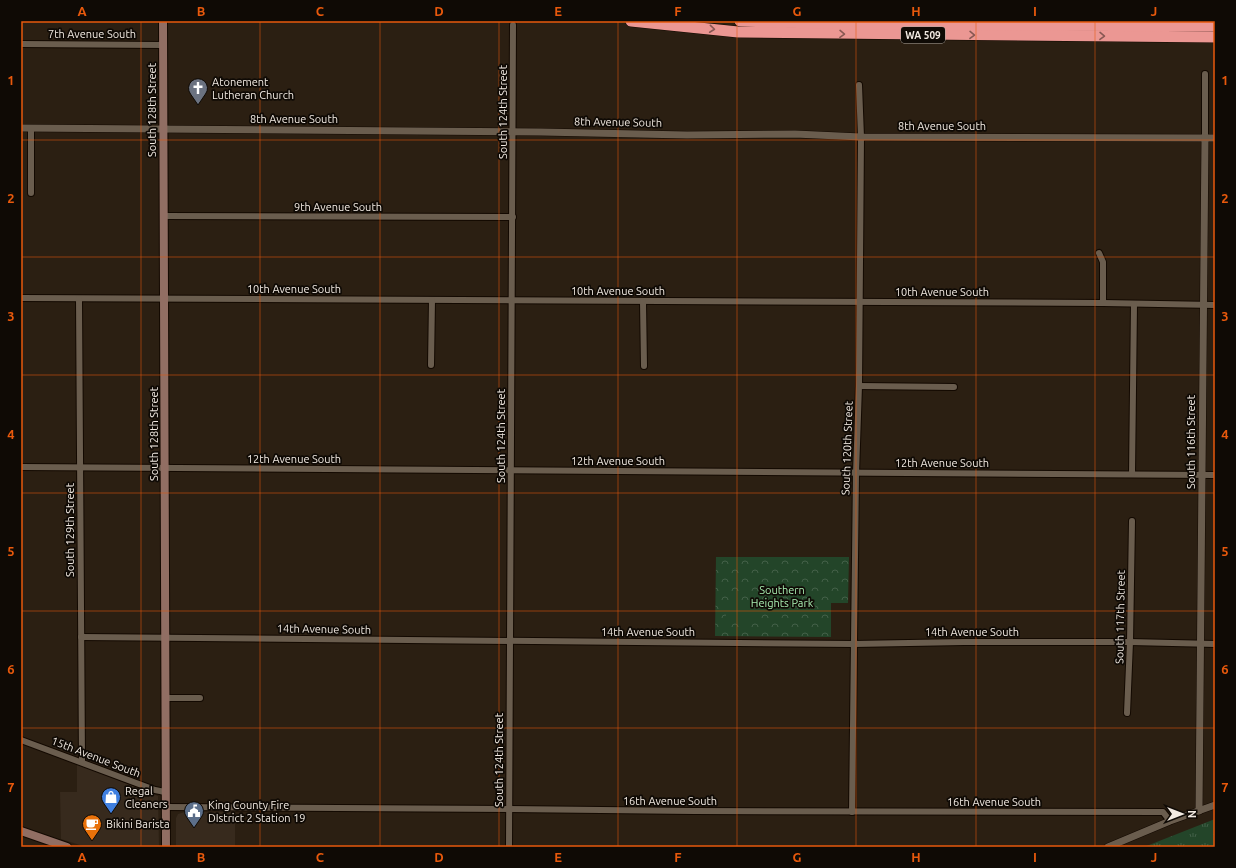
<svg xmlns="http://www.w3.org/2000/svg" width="1236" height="868" viewBox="0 0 1236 868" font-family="Ubuntu,sans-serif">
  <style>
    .commercial { fill: #372a1d }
    .grass { fill: url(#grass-tufts) }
    .park { fill: url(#park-crowns) }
    .pitch { fill: #234529 }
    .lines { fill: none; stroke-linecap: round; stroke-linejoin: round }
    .minor-casing { stroke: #130901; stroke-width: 8 }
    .tertiary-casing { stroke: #130901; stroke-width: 8 }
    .secondary-casing { stroke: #130901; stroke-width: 10 }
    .motorway-casing { stroke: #130901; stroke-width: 12 }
    .minor { stroke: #6a5d4e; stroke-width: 6 }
    .tertiary { stroke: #6a5d4e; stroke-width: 7 }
    .secondary { stroke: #916e63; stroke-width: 8 }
    .motorway { stroke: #eb9793; stroke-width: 11 }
    .oneway { stroke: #885853 }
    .grid { fill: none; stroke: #e8590c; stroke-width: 1; stroke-opacity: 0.55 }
    .labels { text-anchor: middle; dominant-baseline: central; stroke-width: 3.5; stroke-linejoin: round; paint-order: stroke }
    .shield { fill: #0f0a05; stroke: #aea7a0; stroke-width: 1 }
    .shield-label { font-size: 10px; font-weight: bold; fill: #f2eae2 }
    .street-label { font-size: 11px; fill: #f2eae2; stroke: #0f0a05 }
    .poi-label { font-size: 11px; fill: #f2eae2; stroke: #0f0a05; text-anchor: start }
    .park-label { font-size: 11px; fill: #a7ecb0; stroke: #0f0a05 }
    .neatline { fill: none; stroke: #e8590c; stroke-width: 1.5 }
    .grid-label { font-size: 13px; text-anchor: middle; font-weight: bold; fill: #e8590c }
  </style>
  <defs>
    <pattern id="grass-tufts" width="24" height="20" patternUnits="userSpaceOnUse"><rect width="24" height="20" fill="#234529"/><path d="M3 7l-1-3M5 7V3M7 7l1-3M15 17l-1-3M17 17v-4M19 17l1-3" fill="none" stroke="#436048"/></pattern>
    <pattern id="park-crowns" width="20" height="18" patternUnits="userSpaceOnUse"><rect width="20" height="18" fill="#234529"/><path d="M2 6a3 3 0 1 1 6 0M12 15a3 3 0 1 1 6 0" fill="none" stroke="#436048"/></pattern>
  </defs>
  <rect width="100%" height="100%" fill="#2b1f12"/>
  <g class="commercial">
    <polygon points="77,764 158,796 159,847 86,847 61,839 60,792 77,792"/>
    <polygon points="235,810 235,847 176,847 176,818 178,814 185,812"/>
  </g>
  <polygon class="grass" points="1215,819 1215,847 1144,847"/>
  <polygon class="park" points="716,557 849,557 848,603 831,603 831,637 715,636"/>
  <rect class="pitch" x="726" y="605" width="31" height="14"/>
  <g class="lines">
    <defs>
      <g id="minor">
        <polyline points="21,44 163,45"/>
        <polyline points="31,129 31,193"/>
        <polyline points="1205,138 1205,74"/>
        <polyline points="164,216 513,217"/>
        <polyline points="1099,253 1103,262 1103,303"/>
        <polyline points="21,298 1103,303 1215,305"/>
        <polyline points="79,299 82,762"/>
        <polyline points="643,302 644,366"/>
        <polyline points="431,365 432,300"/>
        <polyline points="859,386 954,387"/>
        <polyline points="21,467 1215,475"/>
        <polyline points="1132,474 1134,304"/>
        <polyline points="81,637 854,644 964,642 1130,642 1215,644"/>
        <polyline points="166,698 200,698"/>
        <polyline points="1127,713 1130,642 1132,521"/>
        <polyline points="21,740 155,790 165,792"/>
        <polyline points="166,807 509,809 693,811 1163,812 1170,821"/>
        <polyline points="852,812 856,473 859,386 861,137 859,85"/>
        <polyline points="509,847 513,25"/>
      </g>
      <g id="tertiary">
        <polyline points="21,128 541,132 687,135 795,134 861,137 1215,138"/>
        <polyline points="1199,811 1205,138"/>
        <polyline points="1108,847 1170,821 1215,805"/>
      </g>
      <g id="secondary">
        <polyline points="163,21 166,847"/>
        <polyline points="21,831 67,847"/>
      </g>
      <g id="motorway">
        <polyline points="631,21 738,32 1215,37"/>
        <polyline points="740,21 851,24 1215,26"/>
      </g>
    </defs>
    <use href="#minor" class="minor-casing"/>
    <use href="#tertiary" class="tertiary-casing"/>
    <use href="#secondary" class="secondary-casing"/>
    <use href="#motorway" class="motorway-casing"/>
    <use href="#minor" class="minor"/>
    <use href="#tertiary" class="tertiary"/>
    <use href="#secondary" class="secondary"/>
    <use href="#motorway" class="motorway"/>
  </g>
  <defs><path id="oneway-chevron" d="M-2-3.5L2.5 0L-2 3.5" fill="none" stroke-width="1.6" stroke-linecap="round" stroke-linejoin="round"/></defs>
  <g class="oneway">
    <use href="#oneway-chevron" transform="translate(712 29) rotate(6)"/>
    <use href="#oneway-chevron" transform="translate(842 34) rotate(1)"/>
    <use href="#oneway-chevron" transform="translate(972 35) rotate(1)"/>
    <use href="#oneway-chevron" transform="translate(1102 36) rotate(1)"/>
  </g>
  <path class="grid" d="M141,21v826M260,21v826M380,21v826M499,21v826M618,21v826M737,21v826M856,21v826M976,21v826M1095,21v826M21,140h1194M21,257h1194M21,375h1194M21,493h1194M21,611h1194M21,728h1194"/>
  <defs>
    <symbol id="church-pin" viewBox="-11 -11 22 30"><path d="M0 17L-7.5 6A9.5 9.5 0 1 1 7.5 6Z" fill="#6b7280" stroke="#0f0a05"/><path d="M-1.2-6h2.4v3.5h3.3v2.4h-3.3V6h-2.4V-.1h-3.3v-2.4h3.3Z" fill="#fff"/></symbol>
    <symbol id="shop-pin" viewBox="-11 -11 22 30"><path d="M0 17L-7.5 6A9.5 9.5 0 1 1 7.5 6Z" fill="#3f7fe0" stroke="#0f0a05"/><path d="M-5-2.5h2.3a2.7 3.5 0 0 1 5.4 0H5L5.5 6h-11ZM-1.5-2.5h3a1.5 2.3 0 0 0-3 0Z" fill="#fff"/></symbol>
    <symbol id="civic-pin" viewBox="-11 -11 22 30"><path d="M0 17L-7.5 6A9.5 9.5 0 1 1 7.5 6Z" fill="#5c6f8a" stroke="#0f0a05"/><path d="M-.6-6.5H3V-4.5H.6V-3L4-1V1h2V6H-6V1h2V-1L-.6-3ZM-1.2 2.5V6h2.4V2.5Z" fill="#fff"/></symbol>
    <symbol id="cafe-pin" viewBox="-11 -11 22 30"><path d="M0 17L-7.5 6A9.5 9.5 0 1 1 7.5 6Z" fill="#e8710a" stroke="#0f0a05"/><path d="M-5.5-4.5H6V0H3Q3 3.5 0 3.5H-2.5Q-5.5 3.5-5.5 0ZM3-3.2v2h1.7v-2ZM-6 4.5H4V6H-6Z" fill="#fff"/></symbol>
  </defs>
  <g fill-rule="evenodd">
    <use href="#church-pin" x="187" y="77" width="22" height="30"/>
    <use href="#shop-pin" x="100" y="786" width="22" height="30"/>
    <use href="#civic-pin" x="183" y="800" width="22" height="30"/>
    <use href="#cafe-pin" x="81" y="813" width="22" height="30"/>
  </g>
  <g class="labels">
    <rect class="shield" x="901" y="27" width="44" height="16" rx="3"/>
    <g class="shield-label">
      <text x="923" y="35">WA 509</text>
    </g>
    <g class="street-label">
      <text x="92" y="34">7th Avenue South</text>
      <text transform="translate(152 110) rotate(-90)">South 128th Street</text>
      <text transform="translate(503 112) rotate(-90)">South 124th Street</text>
      <text x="294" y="119">8th Avenue South</text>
      <text transform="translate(618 122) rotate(1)">8th Avenue South</text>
      <text x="942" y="126">8th Avenue South</text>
      <text x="338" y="207">9th Avenue South</text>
      <text x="294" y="289">10th Avenue South</text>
      <text x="618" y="291">10th Avenue South</text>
      <text x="942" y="292">10th Avenue South</text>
      <text transform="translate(154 434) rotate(-90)">South 128th Street</text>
      <text transform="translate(501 436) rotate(-90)">South 124th Street</text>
      <text transform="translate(1191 442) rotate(-90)">South 116th Street</text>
      <text transform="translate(847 448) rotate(-88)">South 120th Street</text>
      <text x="294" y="459">12th Avenue South</text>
      <text x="618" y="461">12th Avenue South</text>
      <text x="942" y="463">12th Avenue South</text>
      <text transform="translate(70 530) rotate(-90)">South 129th Street</text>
      <text transform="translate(1120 617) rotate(-89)">South 117th Street</text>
      <text transform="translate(324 629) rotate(1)">14th Avenue South</text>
      <text x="648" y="632">14th Avenue South</text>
      <text x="972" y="632">14th Avenue South</text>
      <text transform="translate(96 757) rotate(21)">15th Avenue South</text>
      <text transform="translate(499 760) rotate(-90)">South 124th Street</text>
      <text x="670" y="801">16th Avenue South</text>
      <text x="994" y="802">16th Avenue South</text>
    </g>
    <g class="poi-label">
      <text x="212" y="82">Atonement<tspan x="212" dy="13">Lutheran Church</tspan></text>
      <text x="125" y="791">Regal<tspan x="125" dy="13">Cleaners</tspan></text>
      <text x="208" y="805">King County Fire<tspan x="208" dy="13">DIstrict 2 Station 19</tspan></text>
      <text x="106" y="824">Bikini Barista</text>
    </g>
    <g class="park-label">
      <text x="782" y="590">Southern<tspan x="782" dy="13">Heights Park</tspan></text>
    </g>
  </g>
  <rect width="1236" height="868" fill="none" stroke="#0f0a05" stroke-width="44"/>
  <g transform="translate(1182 814) rotate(90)" stroke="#0f0a05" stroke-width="3" paint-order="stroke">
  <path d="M0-3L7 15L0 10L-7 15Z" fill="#f2eae2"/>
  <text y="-6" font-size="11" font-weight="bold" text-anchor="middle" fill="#f2eae2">N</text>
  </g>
  <rect x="22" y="22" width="1192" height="824" class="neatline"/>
  <g class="grid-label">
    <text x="82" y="16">A</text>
    <text x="201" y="16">B</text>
    <text x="320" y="16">C</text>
    <text x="439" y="16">D</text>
    <text x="558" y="16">E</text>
    <text x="678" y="16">F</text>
    <text x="797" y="16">G</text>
    <text x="916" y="16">H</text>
    <text x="1035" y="16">I</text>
    <text x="1154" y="16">J</text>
    <text x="11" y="85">1</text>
    <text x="1225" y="85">1</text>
    <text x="11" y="203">2</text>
    <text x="1225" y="203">2</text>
    <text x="11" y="321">3</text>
    <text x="1225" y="321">3</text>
    <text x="11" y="439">4</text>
    <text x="1225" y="439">4</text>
    <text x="11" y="556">5</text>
    <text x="1225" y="556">5</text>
    <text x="11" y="674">6</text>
    <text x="1225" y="674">6</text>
    <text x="11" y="792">7</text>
    <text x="1225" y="792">7</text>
    <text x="82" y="862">A</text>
    <text x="201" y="862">B</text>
    <text x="320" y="862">C</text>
    <text x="439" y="862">D</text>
    <text x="558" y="862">E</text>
    <text x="678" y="862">F</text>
    <text x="797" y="862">G</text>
    <text x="916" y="862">H</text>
    <text x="1035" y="862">I</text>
    <text x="1154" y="862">J</text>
  </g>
</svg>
